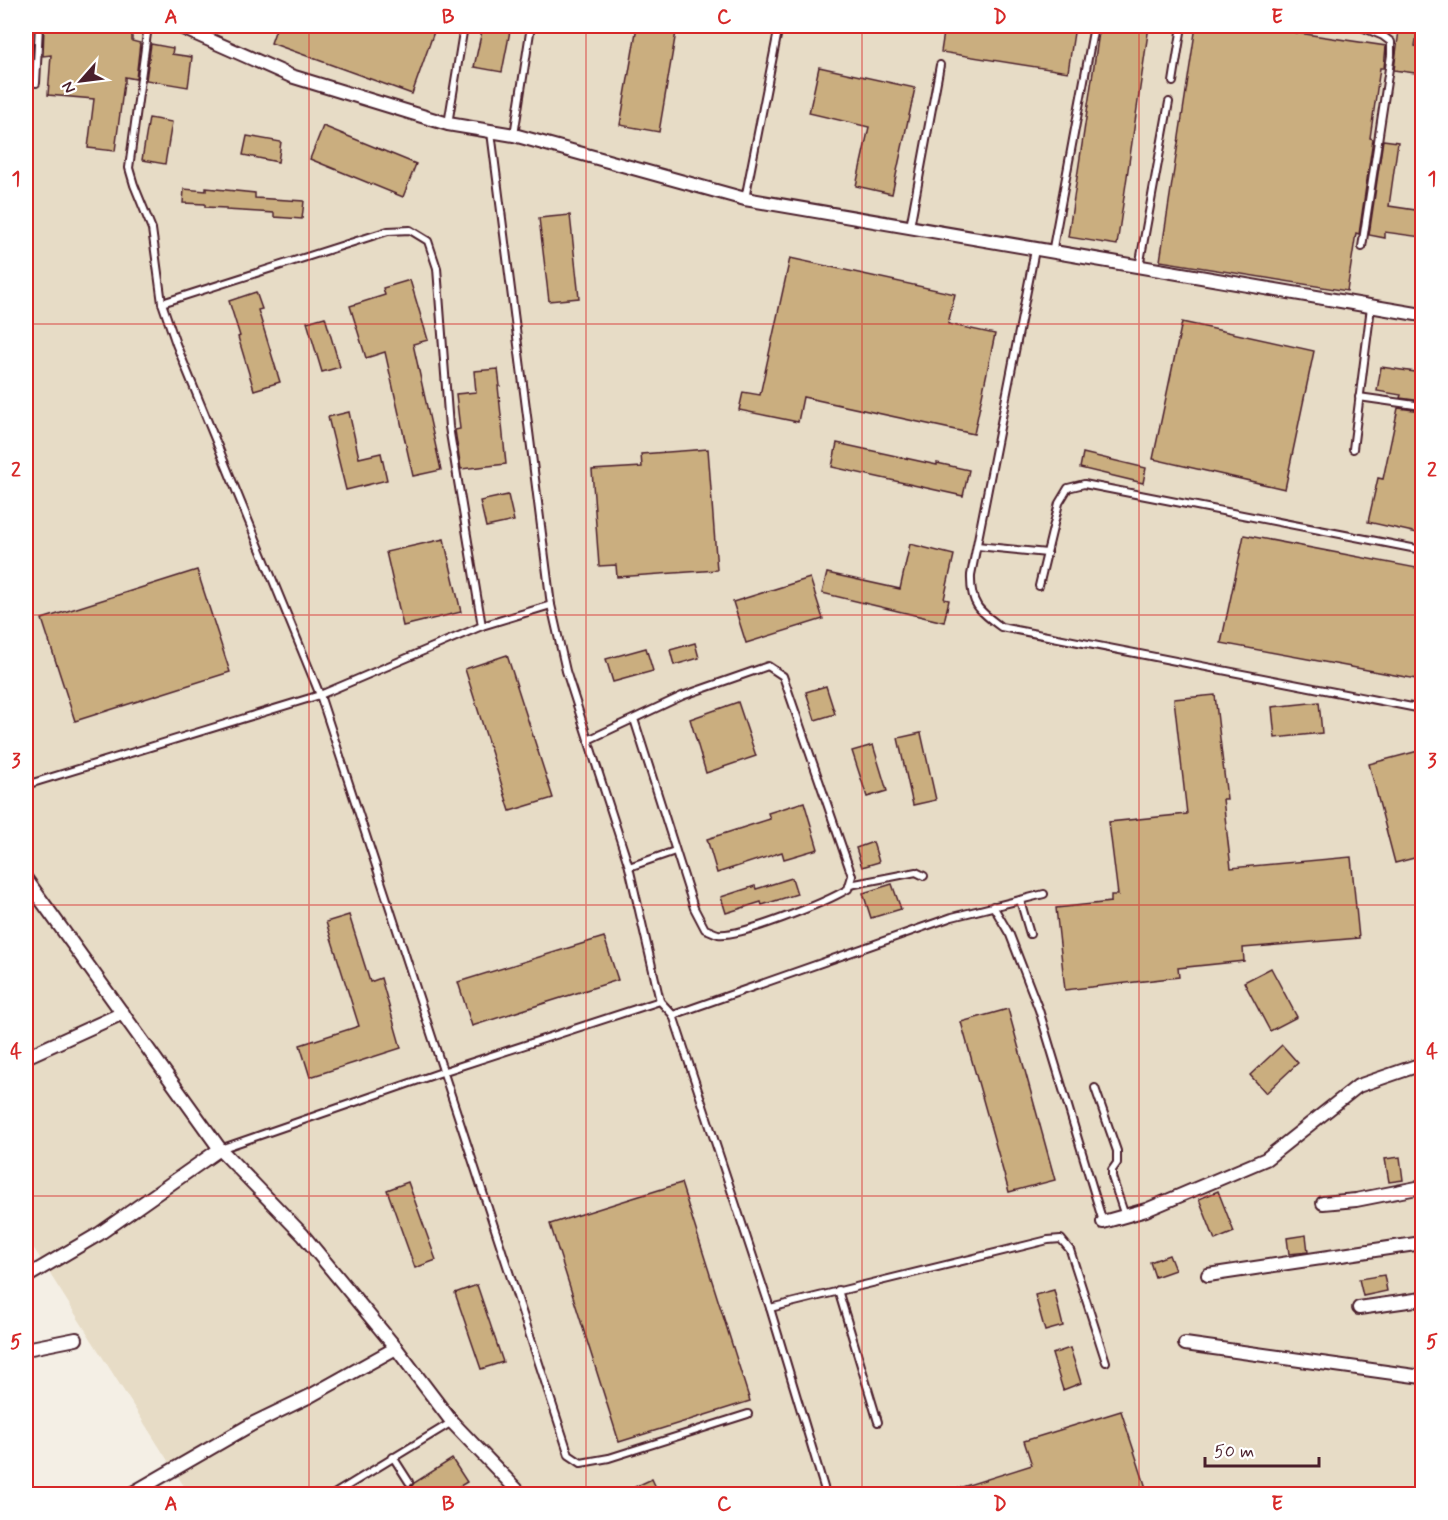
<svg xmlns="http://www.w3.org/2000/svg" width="1448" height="1520" viewBox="0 0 1448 1520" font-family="Mynerve,sans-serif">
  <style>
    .built { fill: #e7dcc6 }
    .building { fill: #caae7f; stroke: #4a1f2b; stroke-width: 1.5 }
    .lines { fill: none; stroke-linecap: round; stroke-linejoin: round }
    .lane-casing { stroke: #4a1f2b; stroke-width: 10 }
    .street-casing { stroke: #4a1f2b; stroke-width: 16 }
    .lane { stroke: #fff; stroke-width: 6 }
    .street { stroke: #fff; stroke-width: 12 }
    .grid { fill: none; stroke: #d62828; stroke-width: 1.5; stroke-opacity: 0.55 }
    .neatline { fill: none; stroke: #d62828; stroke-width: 2 }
    .grid-label { font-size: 20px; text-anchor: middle; font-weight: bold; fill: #d62828 }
  </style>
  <rect width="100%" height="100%" fill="#f4efe5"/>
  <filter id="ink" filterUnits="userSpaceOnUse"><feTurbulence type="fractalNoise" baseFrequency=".0167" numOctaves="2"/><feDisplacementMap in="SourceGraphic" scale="12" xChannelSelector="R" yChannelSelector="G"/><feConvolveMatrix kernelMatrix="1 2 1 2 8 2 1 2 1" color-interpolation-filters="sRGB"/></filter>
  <g filter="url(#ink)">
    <polygon class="built" points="26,26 1422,26 1422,1494 189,1494 26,1236"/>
    <g class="building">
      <polygon points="44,26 132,26 132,41 140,43 136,79 125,77 125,83 124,83 115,151 88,148 94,99 48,95 51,55 43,56"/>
      <polygon points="277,26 436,26 412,94 271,43"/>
      <polygon points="483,26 511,26 502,72 474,67"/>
      <polygon points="637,26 677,26 659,132 620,125"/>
      <polygon points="945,26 1075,26 1068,72 941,52"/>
      <polygon points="1100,26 1149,26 1117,245 1068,237"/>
      <polygon points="1196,26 1251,26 1386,46 1384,68 1380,68 1370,138 1373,139 1359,234 1356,233 1347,291 1160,261"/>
      <polygon points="1399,30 1417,33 1415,46 1422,47 1422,74 1394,70"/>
      <polygon points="26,39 33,39 32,57 26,57"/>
      <polygon points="151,44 173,48 172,54 192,57 188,87 146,80"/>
      <polygon points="819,67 915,88 892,194 856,186 869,127 809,113"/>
      <polygon points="149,118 172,122 165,164 142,160"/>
      <polygon points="323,126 416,164 403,197 310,159"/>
      <polygon points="247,136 281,142 278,162 243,155"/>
      <polygon points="1383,140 1398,142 1389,206 1422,211 1421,237 1385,232 1385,238 1369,235"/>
      <polygon points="206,188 255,193 255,198 304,201 302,219 274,217 274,213 226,210 226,208 205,207 205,204 183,203 184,189 206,191"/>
      <polygon points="570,215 579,298 549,301 539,218"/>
      <polygon points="790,258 955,294 948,324 995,334 974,434 803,397 798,422 739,410 743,392 760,395"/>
      <polygon points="410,280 428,340 413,344 441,470 413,476 385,352 366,358 350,306 385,295 383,288"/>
      <polygon points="256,292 262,309 258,310 280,382 254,390 238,337 240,336 229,301"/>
      <polygon points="325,317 340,367 322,372 307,322"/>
      <polygon points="1182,322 1314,351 1285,489 1153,459"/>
      <polygon points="1381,367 1422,373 1422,401 1400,398 1401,395 1377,391"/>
      <polygon points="498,369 500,386 498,386 506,464 461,469 455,430 460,429 456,394 476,392 474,371"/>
      <polygon points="1398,408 1422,411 1422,534 1368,522 1378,478 1383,479"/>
      <polygon points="349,412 359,458 381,453 387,480 346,490 328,417"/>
      <polygon points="837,443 937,465 937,463 969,470 963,496 832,467"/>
      <polygon points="708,449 717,570 617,577 616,565 599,566 592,470 642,467 641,454"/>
      <polygon points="1083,453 1146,468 1143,483 1080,468"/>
      <polygon points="508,495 514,521 486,527 480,501"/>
      <polygon points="1244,535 1422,569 1422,680 1221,643"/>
      <polygon points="444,539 461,612 403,626 386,552"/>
      <polygon points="910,544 954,555 944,599 949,600 944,622 822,593 827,573 900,589"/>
      <polygon points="197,570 230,672 75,721 42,619"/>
      <polygon points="810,578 823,619 746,643 733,602"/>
      <polygon points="695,643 699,658 674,665 670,650"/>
      <polygon points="646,648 653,671 613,682 606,659"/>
      <polygon points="507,655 553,798 510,811 465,669"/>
      <polygon points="826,686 835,714 815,720 806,692"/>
      <polygon points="1215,695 1227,799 1223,799 1231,868 1351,857 1359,938 1243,948 1244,961 1178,968 1179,977 1065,990 1056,908 1111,902 1111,895 1118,895 1109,822 1187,814 1174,699"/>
      <polygon points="738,702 756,756 706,773 690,719"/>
      <polygon points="1319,702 1322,733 1275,738 1272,707"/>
      <polygon points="921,733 936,800 913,805 898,738"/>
      <polygon points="873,745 887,791 867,797 852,751"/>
      <polygon points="1422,750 1422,856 1395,863 1369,764"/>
      <polygon points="804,802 818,849 784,859 782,852 717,873 707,839 770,819 768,813"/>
      <polygon points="873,842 879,862 862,867 856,848"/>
      <polygon points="792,878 797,894 762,905 761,902 726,913 721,897 755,886 756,889"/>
      <polygon points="892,884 901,909 871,918 863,893"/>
      <polygon points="349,915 370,982 381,978 401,1048 310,1077 300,1045 359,1026 326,922"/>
      <polygon points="604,937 618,980 472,1026 458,982"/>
      <polygon points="1271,968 1297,1017 1270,1031 1244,982"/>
      <polygon points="1008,1009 1055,1180 1009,1192 961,1022"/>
      <polygon points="1282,1045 1298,1063 1266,1093 1250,1075"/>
      <polygon points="1400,1157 1403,1180 1389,1182 1385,1159"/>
      <polygon points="408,1182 436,1260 415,1268 387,1190"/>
      <polygon points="681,1183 750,1401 619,1442 550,1224"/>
      <polygon points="1218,1191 1234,1232 1215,1240 1199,1199"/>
      <polygon points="1306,1235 1308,1252 1289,1254 1287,1238"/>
      <polygon points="1169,1255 1175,1270 1155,1277 1150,1262"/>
      <polygon points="1384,1275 1387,1291 1363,1296 1359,1279"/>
      <polygon points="477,1285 503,1362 481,1369 455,1293"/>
      <polygon points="1054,1290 1063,1326 1045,1331 1035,1295"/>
      <polygon points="1070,1348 1081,1383 1063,1390 1052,1354"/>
      <polygon points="1121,1411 1148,1494 946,1494 946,1492 1032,1465 1024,1441"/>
      <polygon points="452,1459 467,1482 447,1494 396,1494 412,1486 414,1483"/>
      <polygon points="652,1479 659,1494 620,1494"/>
    </g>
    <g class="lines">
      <defs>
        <g id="lane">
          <polyline points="148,26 129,168 134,185 152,229 162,303 176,344 320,695 569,1455 581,1463 609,1458 748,1414"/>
          <polyline points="1359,26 1383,36 1391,42 1391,55 1362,247"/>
          <polyline points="1173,82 1182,26"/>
          <polyline points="36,83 39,26"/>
          <polyline points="448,124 464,26"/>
          <polyline points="491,132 551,605 566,671 629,867 660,1001 673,1015 770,1308 826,1494"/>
          <polyline points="514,135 531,26"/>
          <polyline points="745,199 779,26"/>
          <polyline points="910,227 940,65"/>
          <path d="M1035,250l-64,325c-1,29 8,36 30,52l421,82"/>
          <polyline points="1052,253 1094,26"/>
          <polyline points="1139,267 1169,102"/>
          <polyline points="162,303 388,231 410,230 428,241 437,268 449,427 482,626"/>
          <polyline points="1359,397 1422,406"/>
          <polyline points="1353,449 1371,307"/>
          <polyline points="977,546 1047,553"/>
          <polyline points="1039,586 1059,503 1068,488 1084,484 1422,550"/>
          <path d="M588,740l94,-44 86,-30 15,10 69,200 -4,13c-22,13 -106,48 -130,45 -4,-1 -9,-4 -13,-5l-11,-21 -60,-189"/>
          <polyline points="26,785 320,695 482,626 551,605"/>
          <polyline points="629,867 675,851"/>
          <polyline points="850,885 916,872 924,876"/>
          <polyline points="1020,900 1030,934"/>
          <polyline points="993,906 1010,935 1039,1010 1103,1222"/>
          <polyline points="673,1015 952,917 1044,894"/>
          <polyline points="1095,1088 1117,1151 1117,1163 1112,1170 1112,1177 1125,1216"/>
          <polyline points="220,1149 442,1072 660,1001"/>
          <polyline points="838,1290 878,1422"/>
          <polyline points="770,1308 1048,1240 1061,1239 1070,1250 1106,1362"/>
          <polyline points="393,1457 409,1482"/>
          <polyline points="334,1494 452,1422"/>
        </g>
        <g id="street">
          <polyline points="178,26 291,76 448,124 514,135 745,199 1422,315"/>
          <polyline points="26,879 220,1149 303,1235 396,1348 452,1422 521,1494"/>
          <polyline points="26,1057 123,1013"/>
          <polyline points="1323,1203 1356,1200 1422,1187"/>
          <polyline points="1103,1222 1146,1210 1266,1159 1358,1086 1422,1064"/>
          <polyline points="1208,1275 1422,1243"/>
          <polyline points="26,1277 99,1234 220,1149"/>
          <polyline points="1359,1308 1422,1299"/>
          <polyline points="1185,1344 1422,1377"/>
          <polyline points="26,1349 76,1339"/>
          <polyline points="131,1494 254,1423 310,1396 396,1348"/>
        </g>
      </defs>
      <use href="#lane" class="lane-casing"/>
      <use href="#street" class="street-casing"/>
      <use href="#lane" class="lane"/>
      <use href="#street" class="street"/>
    </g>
  </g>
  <path class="grid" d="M309,26v1468M586,26v1468M862,26v1468M1139,26v1468M26,324h1396M26,615h1396M26,905h1396M26,1196h1396"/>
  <rect width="1448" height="1520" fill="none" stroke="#fff" stroke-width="66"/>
  <g transform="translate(81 81) rotate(242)" stroke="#ffffff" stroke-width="4.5" paint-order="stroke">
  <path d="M0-4.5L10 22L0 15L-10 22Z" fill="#4a1f2b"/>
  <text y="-9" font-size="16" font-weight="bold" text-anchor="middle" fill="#4a1f2b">N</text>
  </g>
  <path d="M1205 1457v9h114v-9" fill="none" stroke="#4a1f2b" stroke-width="3"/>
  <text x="1214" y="1457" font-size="18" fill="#4a1f2b" stroke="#ffffff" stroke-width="4.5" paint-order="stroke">50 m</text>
  <rect x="33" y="33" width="1382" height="1454" class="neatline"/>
  <g class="grid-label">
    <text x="171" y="23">A</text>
    <text x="448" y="23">B</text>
    <text x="724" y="23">C</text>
    <text x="1000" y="23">D</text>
    <text x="1277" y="23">E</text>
    <text x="16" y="185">1</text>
    <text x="1432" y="185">1</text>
    <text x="16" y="476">2</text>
    <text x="1432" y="476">2</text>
    <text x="16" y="767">3</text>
    <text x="1432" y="767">3</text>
    <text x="16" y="1058">4</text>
    <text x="1432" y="1058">4</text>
    <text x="16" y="1348">5</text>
    <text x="1432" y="1348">5</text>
    <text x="171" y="1510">A</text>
    <text x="448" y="1510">B</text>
    <text x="724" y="1510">C</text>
    <text x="1000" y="1510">D</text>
    <text x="1277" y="1510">E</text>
  </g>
</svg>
